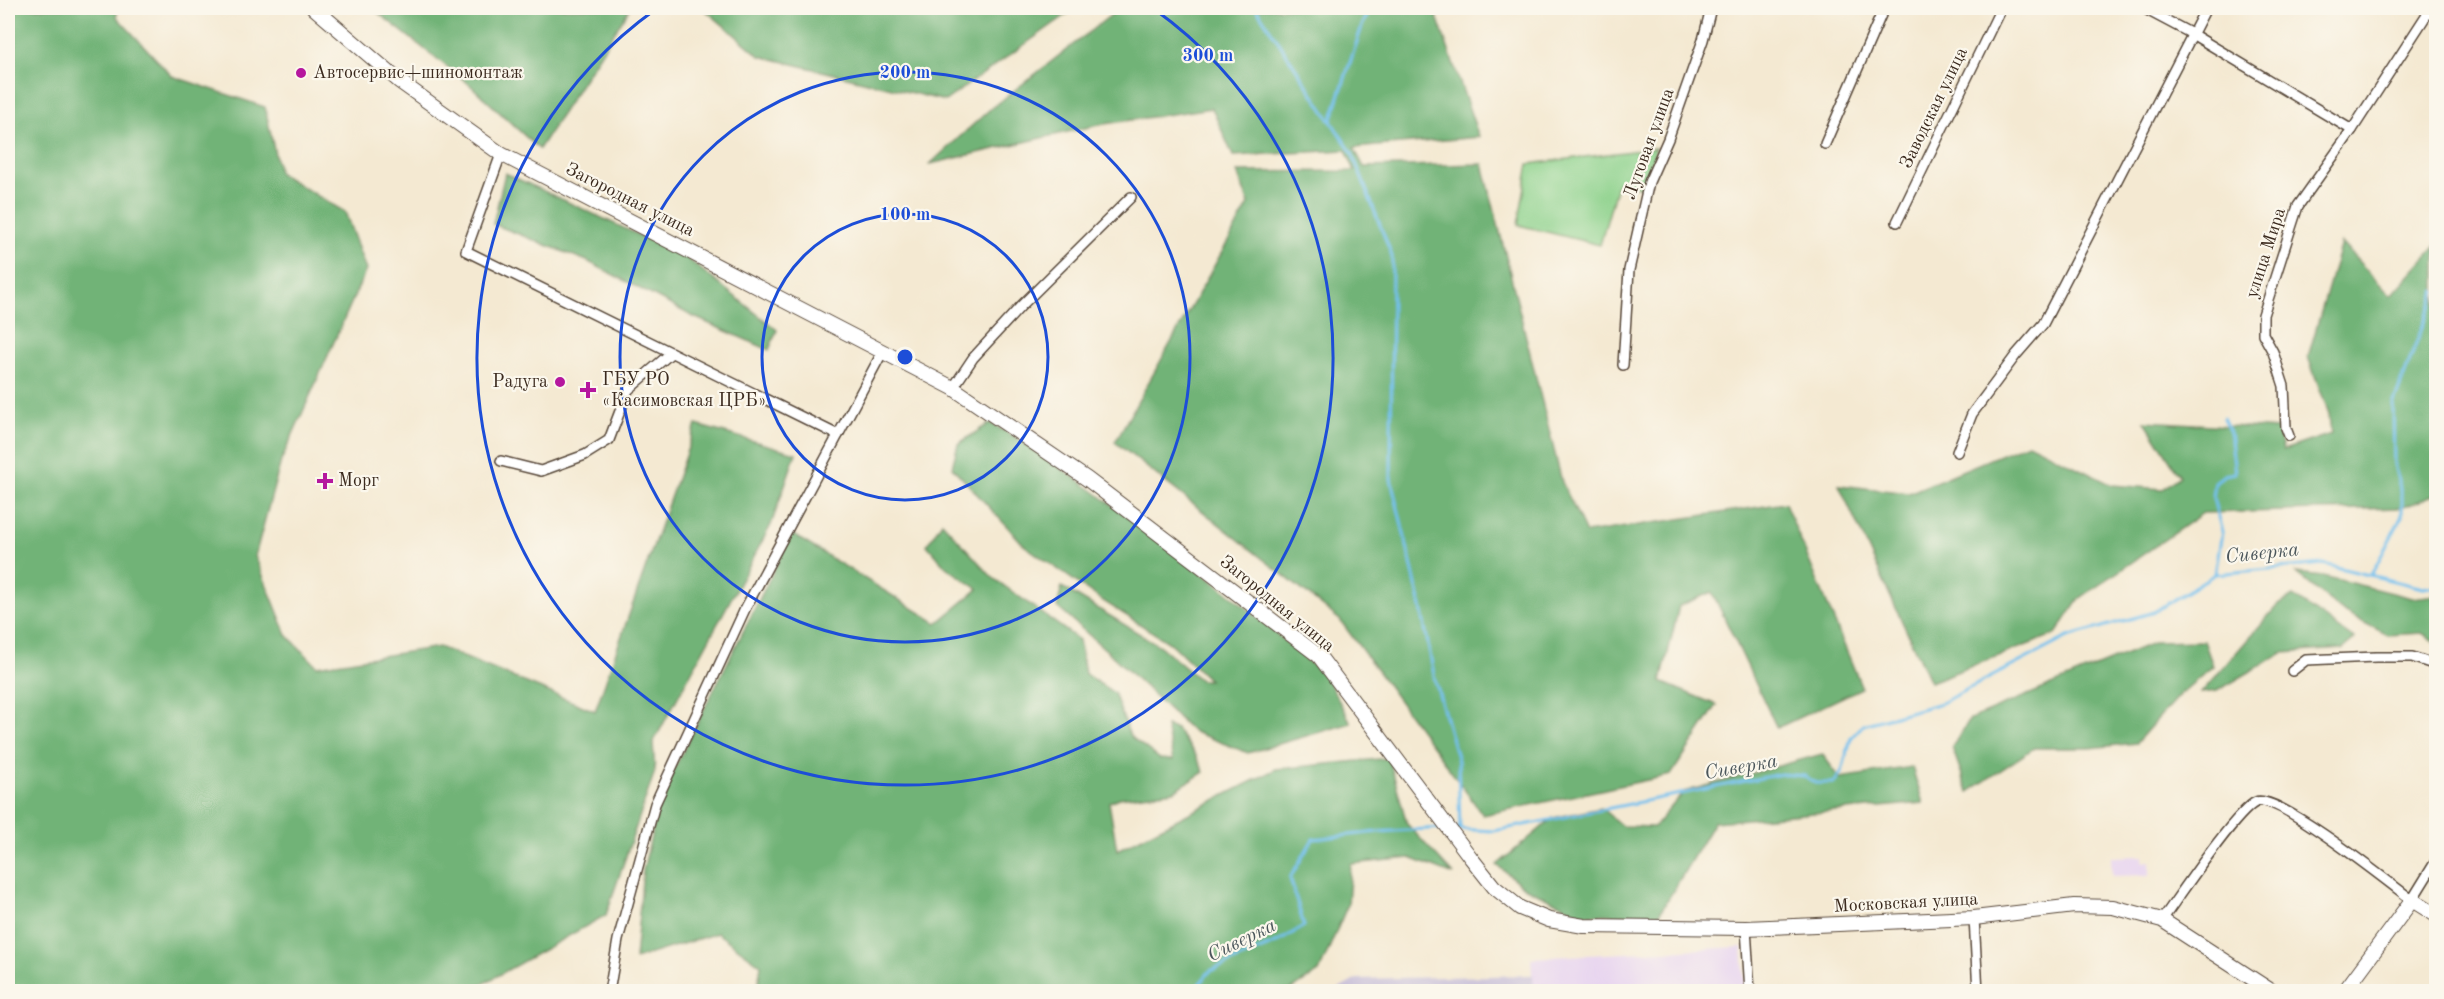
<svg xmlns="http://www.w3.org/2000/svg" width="2444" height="999" viewBox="0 0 2444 999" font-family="'Old Standard TT',serif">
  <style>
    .built { fill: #e6d2f0 }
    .industrial { fill: #c8bfd8 }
    .green { fill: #8cd18b; stroke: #647e54; stroke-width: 1.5 }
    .forest { fill: #71b377; stroke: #566e4a; stroke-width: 1.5 }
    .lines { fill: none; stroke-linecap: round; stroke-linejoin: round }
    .stream { stroke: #74c1ee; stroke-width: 3 }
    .minor-casing { stroke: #574739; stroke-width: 12 }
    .secondary-casing { stroke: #574739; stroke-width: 16 }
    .minor { stroke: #fff; stroke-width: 9 }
    .secondary { stroke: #fff; stroke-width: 14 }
    .ring { fill: none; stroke: #1d4ed8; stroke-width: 3 }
    .poi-dot { fill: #b5179e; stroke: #fbf7ec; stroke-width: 2 }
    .labels { text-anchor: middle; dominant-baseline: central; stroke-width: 4.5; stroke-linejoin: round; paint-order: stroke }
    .poi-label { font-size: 18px; fill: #3b2a1e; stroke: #fbf7ec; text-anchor: start }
    .street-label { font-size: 18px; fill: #3b2a1e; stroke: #fbf7ec }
    .water-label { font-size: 20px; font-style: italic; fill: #4c575c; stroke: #fbf7ec }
    .centre { fill: #1d4ed8; stroke: #fbf7ec; stroke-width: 3 }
    .ring-label { font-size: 18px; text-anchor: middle; font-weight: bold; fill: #1d4ed8; stroke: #fbf7ec; stroke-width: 4.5; stroke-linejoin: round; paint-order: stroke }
  </style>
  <rect width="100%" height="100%" fill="#fbf7ec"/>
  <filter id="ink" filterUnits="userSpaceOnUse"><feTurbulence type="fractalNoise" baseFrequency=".0167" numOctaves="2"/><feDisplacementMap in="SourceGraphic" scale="12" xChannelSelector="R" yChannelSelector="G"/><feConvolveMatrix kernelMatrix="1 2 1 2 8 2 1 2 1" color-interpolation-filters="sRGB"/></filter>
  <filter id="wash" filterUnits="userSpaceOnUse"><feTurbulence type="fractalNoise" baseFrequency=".008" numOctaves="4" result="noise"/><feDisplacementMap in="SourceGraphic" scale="24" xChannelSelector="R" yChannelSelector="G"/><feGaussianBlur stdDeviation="1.35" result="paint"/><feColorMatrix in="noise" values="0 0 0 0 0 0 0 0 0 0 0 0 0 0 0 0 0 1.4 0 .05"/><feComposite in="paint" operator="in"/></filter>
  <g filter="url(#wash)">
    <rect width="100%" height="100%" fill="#f4e9d2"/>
    <g class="built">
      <polygon points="2143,856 2143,862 2150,861 2150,875 2112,876 2111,857"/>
      <polygon points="1742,947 1745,991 1533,991 1531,958"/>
    </g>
    <polygon class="industrial" points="1533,975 1534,991 1335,991 1357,979"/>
    <polygon class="green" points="1656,148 1643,188 1618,182 1600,245 1518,225 1529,164"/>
    <g class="forest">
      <polygon points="8,8 117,8 117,17 172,76 265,107 279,173 345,212 366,270 281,461 255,556 287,635 317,666 439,647 595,711 696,425 796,453 771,525 653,743 655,771 606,915 481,985 451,991 8,991"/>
      <polygon points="372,8 630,8 539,149 469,84"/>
      <polygon points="703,8 1076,8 945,101 760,56"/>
      <polygon points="1120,8 1434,8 1479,137 1354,148 1364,167 1483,164 1562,482 1586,533 1785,503 1862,688 1777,728 1712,592 1679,606 1661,682 1717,705 1671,775 1483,815 1340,620 1115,442 1249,204 1237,172 1355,171 1346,150 1233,156 1212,108 1098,125 930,164 988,111"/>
      <polygon points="505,173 684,256 777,330 769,350 694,317 587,261 493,224"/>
      <polygon points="2341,243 2391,296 2436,246 2436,495 2401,508 2203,513 2079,599 2056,634 1930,682 1839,485 1909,493 2028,443 2112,485 2163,489 2180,476 2145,421 2278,429 2283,450 2331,434 2329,414 2308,357"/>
      <polygon points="990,423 1015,437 1091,489 1235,598 1326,677 1351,723 1248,753 1192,731 1106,650 1057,607 1062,587 1160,646 1200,680 1209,680 1173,645 1103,601 1025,546 952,467 958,444"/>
      <polygon points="942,522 992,577 1079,640 1085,674 1114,693 1130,736 1160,759 1173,760 1166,726 1176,729 1195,754 1204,772 1174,791 1119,798 1109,802 1117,850 1276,769 1389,758 1407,824 1454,875 1410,858 1351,864 1348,904 1319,972 1289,991 757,991 761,965 717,933 635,959 643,870 661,795 792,534 937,623 978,589 946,567 927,545"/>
      <polygon points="2296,573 2323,576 2412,598 2436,595 2436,642 2422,633 2388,635 2345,613"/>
      <polygon points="2293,596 2354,639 2342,649 2282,653 2217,691 2201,693 2276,607"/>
      <polygon points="2204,641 2213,666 2179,695 2136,743 2090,748 2034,748 1968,792 1952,747 1970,719 2155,642"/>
      <polygon points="1822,754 1840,778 1912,767 1923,803 1714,822 1658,916 1581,914 1524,887 1497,865 1553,818 1601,808 1622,826 1654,827 1684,792"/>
    </g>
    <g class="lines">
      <g class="stream">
        <polyline points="1256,8 1352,153 1392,256 1391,479 1419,597 1435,680 1458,761 1460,829"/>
        <polyline points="1331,121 1362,26 1371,8"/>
        <polyline points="2215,574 2222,532 2213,498 2215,482 2224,475 2235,473 2230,432 2223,418"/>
        <polyline points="2371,575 2402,516 2402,496 2394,464 2393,405 2436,291"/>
        <polyline points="1456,829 1494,831 1781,774 1805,776 1815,783 1834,783 1842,771 1851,738 1863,725 1941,703 2068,637 2154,612 2215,574 2323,564 2423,588 2436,586"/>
        <polyline points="1193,992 1210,971 1278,942 1304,926 1290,878 1313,839 1377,832 1443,828"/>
      </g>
    </g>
  </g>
  <g filter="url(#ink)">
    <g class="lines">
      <defs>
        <g id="minor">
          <polyline points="2143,8 2192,34 2352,130"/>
          <polyline points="1825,144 1884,8"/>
          <polyline points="501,154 466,251 838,435"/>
          <polyline points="1897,222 2001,8"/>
          <polyline points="1623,365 1629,270 1649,182 1668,139 1703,40 1711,8"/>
          <polyline points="953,388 973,358 1021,306 1131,197"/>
          <polyline points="2289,436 2286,428 2284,386 2273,352 2263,334 2263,315 2298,206 2352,130 2431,8"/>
          <polyline points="1957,452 1972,414 2016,355 2043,324 2206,8"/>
          <polyline points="501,461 541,471 585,455 609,440 628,390 671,353"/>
          <polyline points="2292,671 2306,660 2376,657 2412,657 2436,665"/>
          <polyline points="1974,918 1978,992"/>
          <path d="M2162,920c16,-22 74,-109 94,-118 20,-10 135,82 156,98l24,-39"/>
          <polyline points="1746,928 1750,992"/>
          <polyline points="609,992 618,940 655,804 745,609 883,351"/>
        </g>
        <g id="secondary">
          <polyline points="314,8 399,81 501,154 953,388 1087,479 1319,656 1471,858 1494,887 1520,908 1549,920 1584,926 1746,928 1974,918 2074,906 2113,907 2162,920 2273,992"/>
          <polyline points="2344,992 2412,900 2436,915"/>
        </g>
      </defs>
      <use href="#minor" class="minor-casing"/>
      <use href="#secondary" class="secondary-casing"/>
      <use href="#minor" class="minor"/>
      <use href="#secondary" class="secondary"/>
    </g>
  </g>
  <g class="ring">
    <circle cx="905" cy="357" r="143"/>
    <circle cx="905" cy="357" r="285"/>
    <path d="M1154 9A428 428 0 1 1 656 9"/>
  </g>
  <g class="poi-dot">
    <circle cx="301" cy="73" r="6"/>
    <circle cx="560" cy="382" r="6"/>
    <path d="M585 381h6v6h6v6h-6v6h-6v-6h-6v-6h6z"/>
    <path d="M322 472h6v6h6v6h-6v6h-6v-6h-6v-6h6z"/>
  </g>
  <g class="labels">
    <g class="poi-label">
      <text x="313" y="73">Автосервис+шиномонтаж</text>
      <text x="602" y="380">ГБУ РО<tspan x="602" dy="21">«Касимовская ЦРБ»</tspan></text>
      <text x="548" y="382" text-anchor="end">Радуга</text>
      <text x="338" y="481">Морг</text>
    </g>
    <g class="street-label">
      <text transform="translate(1934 108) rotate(-64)">Заводская улица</text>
      <text transform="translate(1649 144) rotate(-70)">Луговая улица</text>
      <text transform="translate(630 200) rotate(27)">Загородная улица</text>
      <text transform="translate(2266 253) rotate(-72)">улица Мира</text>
      <text transform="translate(1277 604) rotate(39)">Загородная улица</text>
      <text transform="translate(1906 903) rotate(-3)">Московская улица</text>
    </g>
    <g class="water-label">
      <text transform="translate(2262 554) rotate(-6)">Сиверка</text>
      <text transform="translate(1741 768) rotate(-10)">Сиверка</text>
      <text transform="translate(1242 941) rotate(-26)">Сиверка</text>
    </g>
  </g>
  <circle cx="905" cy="357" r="9" class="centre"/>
  <g class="ring-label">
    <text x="1208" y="61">300 m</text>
    <text x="905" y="78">200 m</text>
    <text x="905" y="220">100 m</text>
  </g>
  <rect width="2444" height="999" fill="none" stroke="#fbf7ec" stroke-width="30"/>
</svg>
